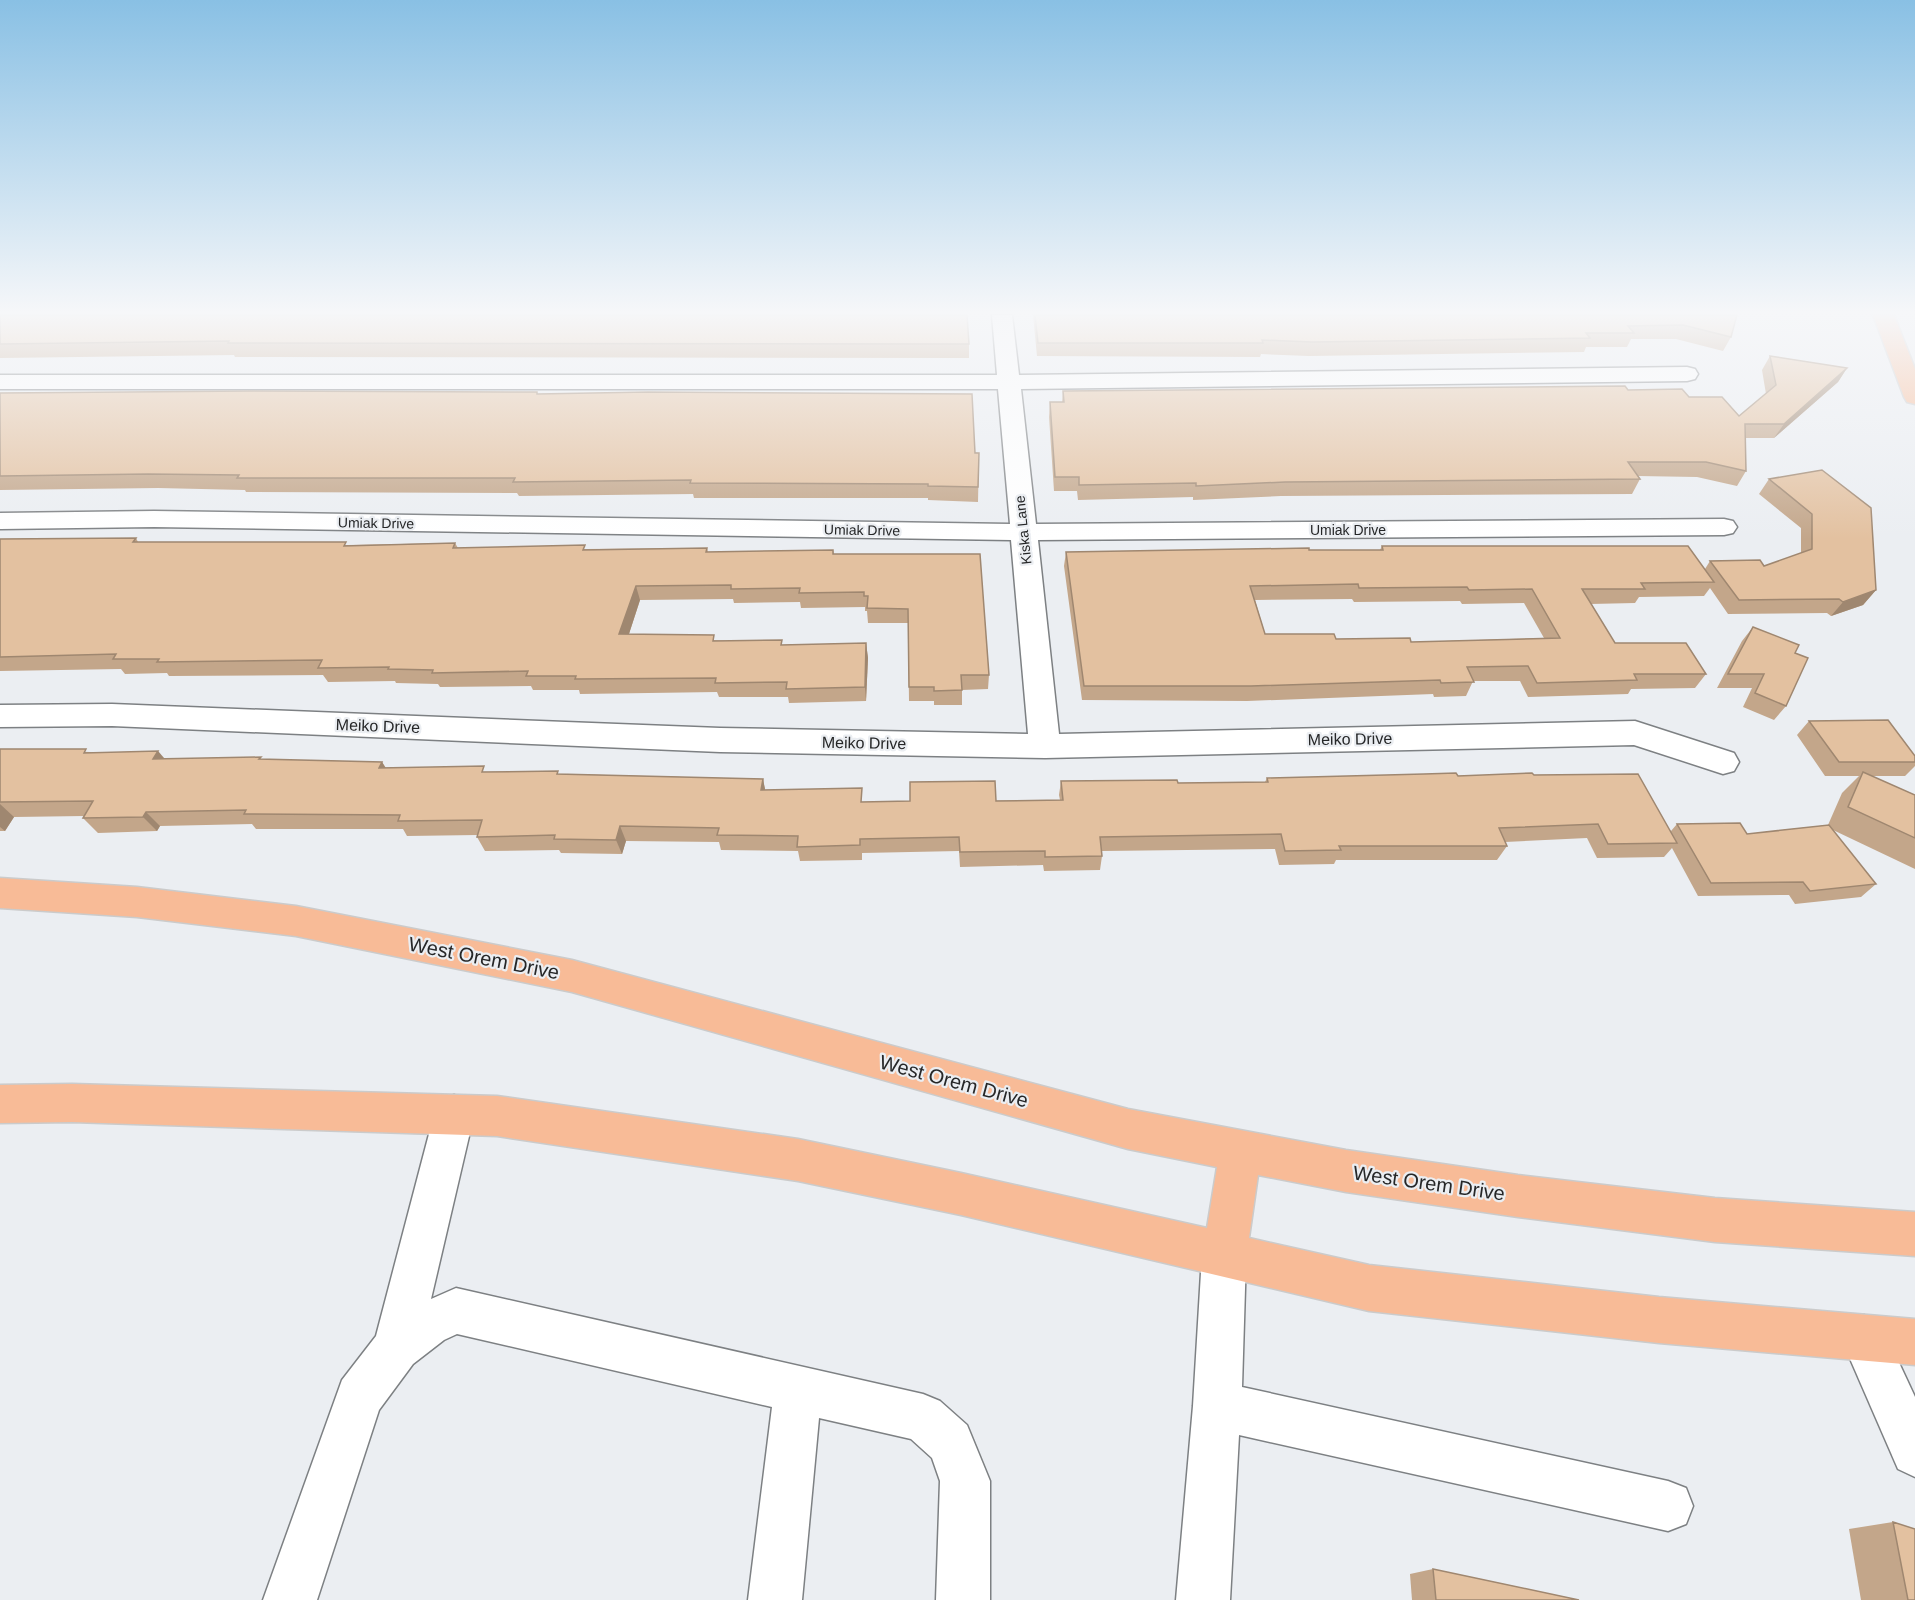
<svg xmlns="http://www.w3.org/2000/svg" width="1915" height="1600" viewBox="0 0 1915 1600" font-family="Arial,sans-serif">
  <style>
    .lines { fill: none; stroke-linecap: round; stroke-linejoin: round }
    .minor-casing { stroke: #7d8083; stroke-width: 3 }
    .major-casing { stroke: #cbcbcb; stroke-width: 3 }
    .minor { fill: #fff; fill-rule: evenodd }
    .major { fill: #f8bb97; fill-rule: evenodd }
    .wall { fill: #c3a68a; fill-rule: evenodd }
    .shaded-wall { fill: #9f8770 }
    .building { fill: #e3c1a0; stroke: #9f8770; stroke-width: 1.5; fill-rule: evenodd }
    .labels { text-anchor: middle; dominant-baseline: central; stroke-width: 4.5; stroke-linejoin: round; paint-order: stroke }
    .far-street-label { font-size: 14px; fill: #262728; stroke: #ebeef2 }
    .street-label { font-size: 16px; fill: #262728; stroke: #ebeef2 }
    .near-street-label { font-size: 20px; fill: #262728; stroke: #ebeef2 }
  </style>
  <rect width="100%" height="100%" fill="#ebeef2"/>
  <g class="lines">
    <defs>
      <g id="minor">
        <polygon points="992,315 1012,315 1019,375 1687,367 1695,369 1698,374 1695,379 1687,381 1021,389 1036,524 1724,519 1733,521 1737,527 1733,533 1724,535 1038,540 1059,734 1635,721 1734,753 1739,762 1734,771 1723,774 1634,745 1045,758 720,752 112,726 0,727 0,705 112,704 720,728 1028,734 1011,540 154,527 0,529 0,513 154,511 1010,524 998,389 0,389 0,375 997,375"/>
        <polygon points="454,1095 468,1101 474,1115 431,1299 456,1288 923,1394 940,1401 967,1425 990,1481 990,1600 936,1600 940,1481 932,1458 911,1439 819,1418 802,1600 748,1600 772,1407 457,1334 444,1340 413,1364 379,1410 317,1600 263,1600 342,1380 376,1336 434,1115 440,1101"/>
        <polygon points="1224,1234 1240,1240 1246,1256 1242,1387 1668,1481 1686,1488 1693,1506 1686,1524 1668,1531 1239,1435 1230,1600 1176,1600 1193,1406 1202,1256 1208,1240"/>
        <polygon points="1864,1315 1880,1322 1915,1397 1915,1477 1898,1469 1841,1338 1848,1322"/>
      </g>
      <g id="major">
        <polygon points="1873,315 1894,315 1915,369 1915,404 1907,402 1904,397"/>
        <polygon points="0,878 137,887 296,906 572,960 1128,1109 1346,1150 1518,1175 1715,1198 1915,1212 1915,1256 1715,1242 1518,1217 1346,1192 1258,1175 1249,1238 1369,1265 1659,1297 1915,1319 1915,1365 1659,1343 1369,1311 961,1215 798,1181 497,1136 72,1122 0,1123 0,1085 72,1084 497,1096 798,1139 961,1173 1207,1228 1217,1167 1128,1149 572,992 296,936 137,917 0,908"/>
      </g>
    </defs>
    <use href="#minor" class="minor-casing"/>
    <use href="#major" class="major-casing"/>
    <use href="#minor" class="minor"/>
    <use href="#major" class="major"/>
  </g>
  <g class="wall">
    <polygon points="0,315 969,344 969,358 235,357 234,355 0,358"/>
    <polygon points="1033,315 1737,315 1731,337 1723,351 1676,339 1631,339 1627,347 1586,347 1584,352 1309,356 1261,354 1260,357 1037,356"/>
    <polygon points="1770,356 1847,368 1838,382 1774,438 1746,438 1746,471 1737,486 1697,477 1638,476 1640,479 1632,494 1281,496 1193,500 1193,497 1078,500 1077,491 1054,491 1049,417 1050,402 1062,402 1063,391 1628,390 1689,397 1739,416 1766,394 1762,370"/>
    <polygon points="0,393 538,394 979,453 978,502 928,500 928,498 694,498 693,494 519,496 517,493 246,492 245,490 158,488 0,490"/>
    <path d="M1822,470l54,120 -13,15 -32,11 -4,-3 -99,1 -18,-26 -6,8 -65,1 -4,6 -45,1 25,39 91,31 -11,14 -64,1 -3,5 -100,3 -8,-16h-47l-7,15 -32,1 -1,-3 -186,7 -165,-1 -18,-134 2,-14 314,-2 2,-4 323,23 5,-8 54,5 37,-13v-25l-42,-34 10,-15zM1352,599l2,3 106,-1 2,3 62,-1 20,35 -133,4 -75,-3 -71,-5 -10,-34z"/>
    <polygon points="136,538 138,542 348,545 455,543 458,548 586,549 707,548 708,552 833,550 834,554 980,554 989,675 988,689 962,690 962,705 934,705 934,701 909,701 908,623 868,623 867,611 865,611 865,607 801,608 800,602 734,603 733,599 640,600 629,634 783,645 866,643 868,658 866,701 789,703 788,697 719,697 717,692 580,694 579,690 533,690 531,686 440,687 438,684 396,683 395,681 328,682 323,675 169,676 167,673 125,674 121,669 0,671 0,539"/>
    <polygon points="1753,627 1795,653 1786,706 1774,720 1743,707 1752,688 1717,688 1742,641"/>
    <polygon points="1809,721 1915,756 1915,766 1905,776 1872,776 1915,795 1915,869 1833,830 1876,884 1861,897 1795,904 1789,895 1698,896 1672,848 1664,857 1597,858 1587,838 1505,842 1507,846 1497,860 1336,860 1334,864 1279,865 1275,849 1102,851 1102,856 1100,870 1044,871 1043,865 960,867 959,851 862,853 862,860 800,861 798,851 721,850 719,842 626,841 622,854 561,853 559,850 485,851 477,837 477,835 407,836 403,829 256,829 252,824 160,826 157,831 98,833 83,818 84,816 14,817 5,831 0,831 0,749 90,752 165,759 382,762 386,768 487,772 763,779 765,790 863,802 1060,800 1059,795 1061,781 1178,783 1265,782 1267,778 1534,775 1671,831 1677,824 1747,834 1828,825 1842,793 1859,776 1825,776 1797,735"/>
    <polygon points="1893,1522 1915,1600 1861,1600 1849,1529"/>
    <polygon points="1433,1569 1579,1600 1412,1600 1410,1574"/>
  </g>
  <g class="shaded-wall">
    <polygon points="1847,368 1838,382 1774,438 1784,424"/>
    <polygon points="636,586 640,600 624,649 619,634"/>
    <polygon points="1876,590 1863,605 1831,616 1843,602"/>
    <polygon points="866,643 868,658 866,701 865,687"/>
    <polygon points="158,751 171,766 153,759"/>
    <polygon points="382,762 391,777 379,768"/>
    <polygon points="763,779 766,794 761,790"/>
    <polygon points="0,804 14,817 5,831 0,827"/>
    <polygon points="146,812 160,826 157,831 143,817"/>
    <polygon points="620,826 626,841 622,854 616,840"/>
  </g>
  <g class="building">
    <polygon points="0,315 967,315 969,344 228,343 229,341 0,344"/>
    <polygon points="1035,315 1737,315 1731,337 1683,325 1628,326 1634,333 1586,333 1590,338 1312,342 1262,340 1263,343 1038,343"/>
    <polygon points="1770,356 1847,368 1784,424 1745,424 1746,471 1706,462 1628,462 1640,479 1285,482 1196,486 1196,483 1079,485 1079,477 1055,477 1050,402 1064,402 1063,391 1625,386 1628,390 1682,389 1689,397 1722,397 1739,416 1776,385"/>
    <polygon points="252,391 537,392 537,394 648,392 972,394 975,453 979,453 978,487 928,486 928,484 690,483 691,480 513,482 515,478 237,478 239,475 148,474 0,476 0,393"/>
    <polygon points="1822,470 1871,508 1876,590 1843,602 1839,599 1739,600 1710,561 1760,560 1764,566 1812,549 1812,514 1769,479"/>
    <polygon points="136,538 133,542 346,542 344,546 455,543 453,548 585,545 583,550 707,548 706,552 833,550 833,554 980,554 989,675 961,675 962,690 934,691 934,687 909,687 908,609 867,608 868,596 864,596 864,592 799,593 800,588 731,589 731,585 636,586 619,634 714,635 713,641 782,640 781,645 866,643 865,687 786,689 787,682 715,683 716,678 575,679 576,676 526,676 528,671 432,673 433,670 388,669 389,667 318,668 322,660 157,662 159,659 113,659 116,654 0,657 0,539"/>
    <path d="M1382,546h306l26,36 -73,1 4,6h-63l33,54h71l20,31h-72l3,6 -100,3 -9,-17 -61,1 7,15 -33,1 -1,-3 -189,6h-167l-18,-134 243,-4v2h74zM1358,584l1,4 108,-1 2,3 63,-1 28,49 -149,4 -1,-4 -74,1 -2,-5h-69l-15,-48z"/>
    <polygon points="1753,627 1799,645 1795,653 1808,658 1786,706 1755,693 1764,674 1728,674"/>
    <polygon points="1888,720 1915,756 1915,762 1839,762 1809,721"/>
    <polygon points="0,749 86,749 84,753 158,751 153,759 261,757 259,759 382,762 379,768 484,766 482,772 558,771 557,774 763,779 761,790 862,788 861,802 910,801 910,782 995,781 996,801 1063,800 1061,781 1177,780 1178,783 1268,782 1267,778 1424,774 1456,773 1458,776 1532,773 1534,775 1638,774 1677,843 1608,844 1598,824 1499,828 1507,846 1339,846 1341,850 1285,851 1281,834 1100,837 1102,856 1045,857 1045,851 960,852 959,837 860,839 860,845 797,847 798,836 717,835 719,828 620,826 616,840 554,839 555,835 477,837 482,820 398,821 400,815 244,814 246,810 146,812 143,817 83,818 93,801 0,802"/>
    <polygon points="1863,772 1915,795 1915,838 1848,807"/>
    <polygon points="1740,823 1747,834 1829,825 1876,884 1810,891 1803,882 1711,883 1677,824"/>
    <polygon points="1893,1522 1915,1529 1915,1600 1908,1600"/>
    <polygon points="1433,1569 1579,1600 1436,1600"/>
  </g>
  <linearGradient id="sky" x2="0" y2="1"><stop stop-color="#89c0e4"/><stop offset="0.58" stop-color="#f6f7f9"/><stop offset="1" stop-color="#f6f7f9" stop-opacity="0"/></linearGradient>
  <rect width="1915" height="539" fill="url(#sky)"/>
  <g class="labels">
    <g class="far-street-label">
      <text transform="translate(376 523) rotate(1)">Umiak Drive</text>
      <text transform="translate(862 530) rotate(1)">Umiak Drive</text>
      <text transform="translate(1023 530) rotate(-96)">Kiska Lane</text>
      <text x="1348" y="530">Umiak Drive</text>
    </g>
    <g class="street-label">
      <text transform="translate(378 726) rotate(2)">Meiko Drive</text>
      <text transform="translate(1350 739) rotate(-1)">Meiko Drive</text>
      <text transform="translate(864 743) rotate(1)">Meiko Drive</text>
    </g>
    <g class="near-street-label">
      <text transform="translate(484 958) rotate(11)">West Orem Drive</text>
      <text transform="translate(954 1081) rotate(15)">West Orem Drive</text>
      <text transform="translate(1429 1183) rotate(8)">West Orem Drive</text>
    </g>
  </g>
</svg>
